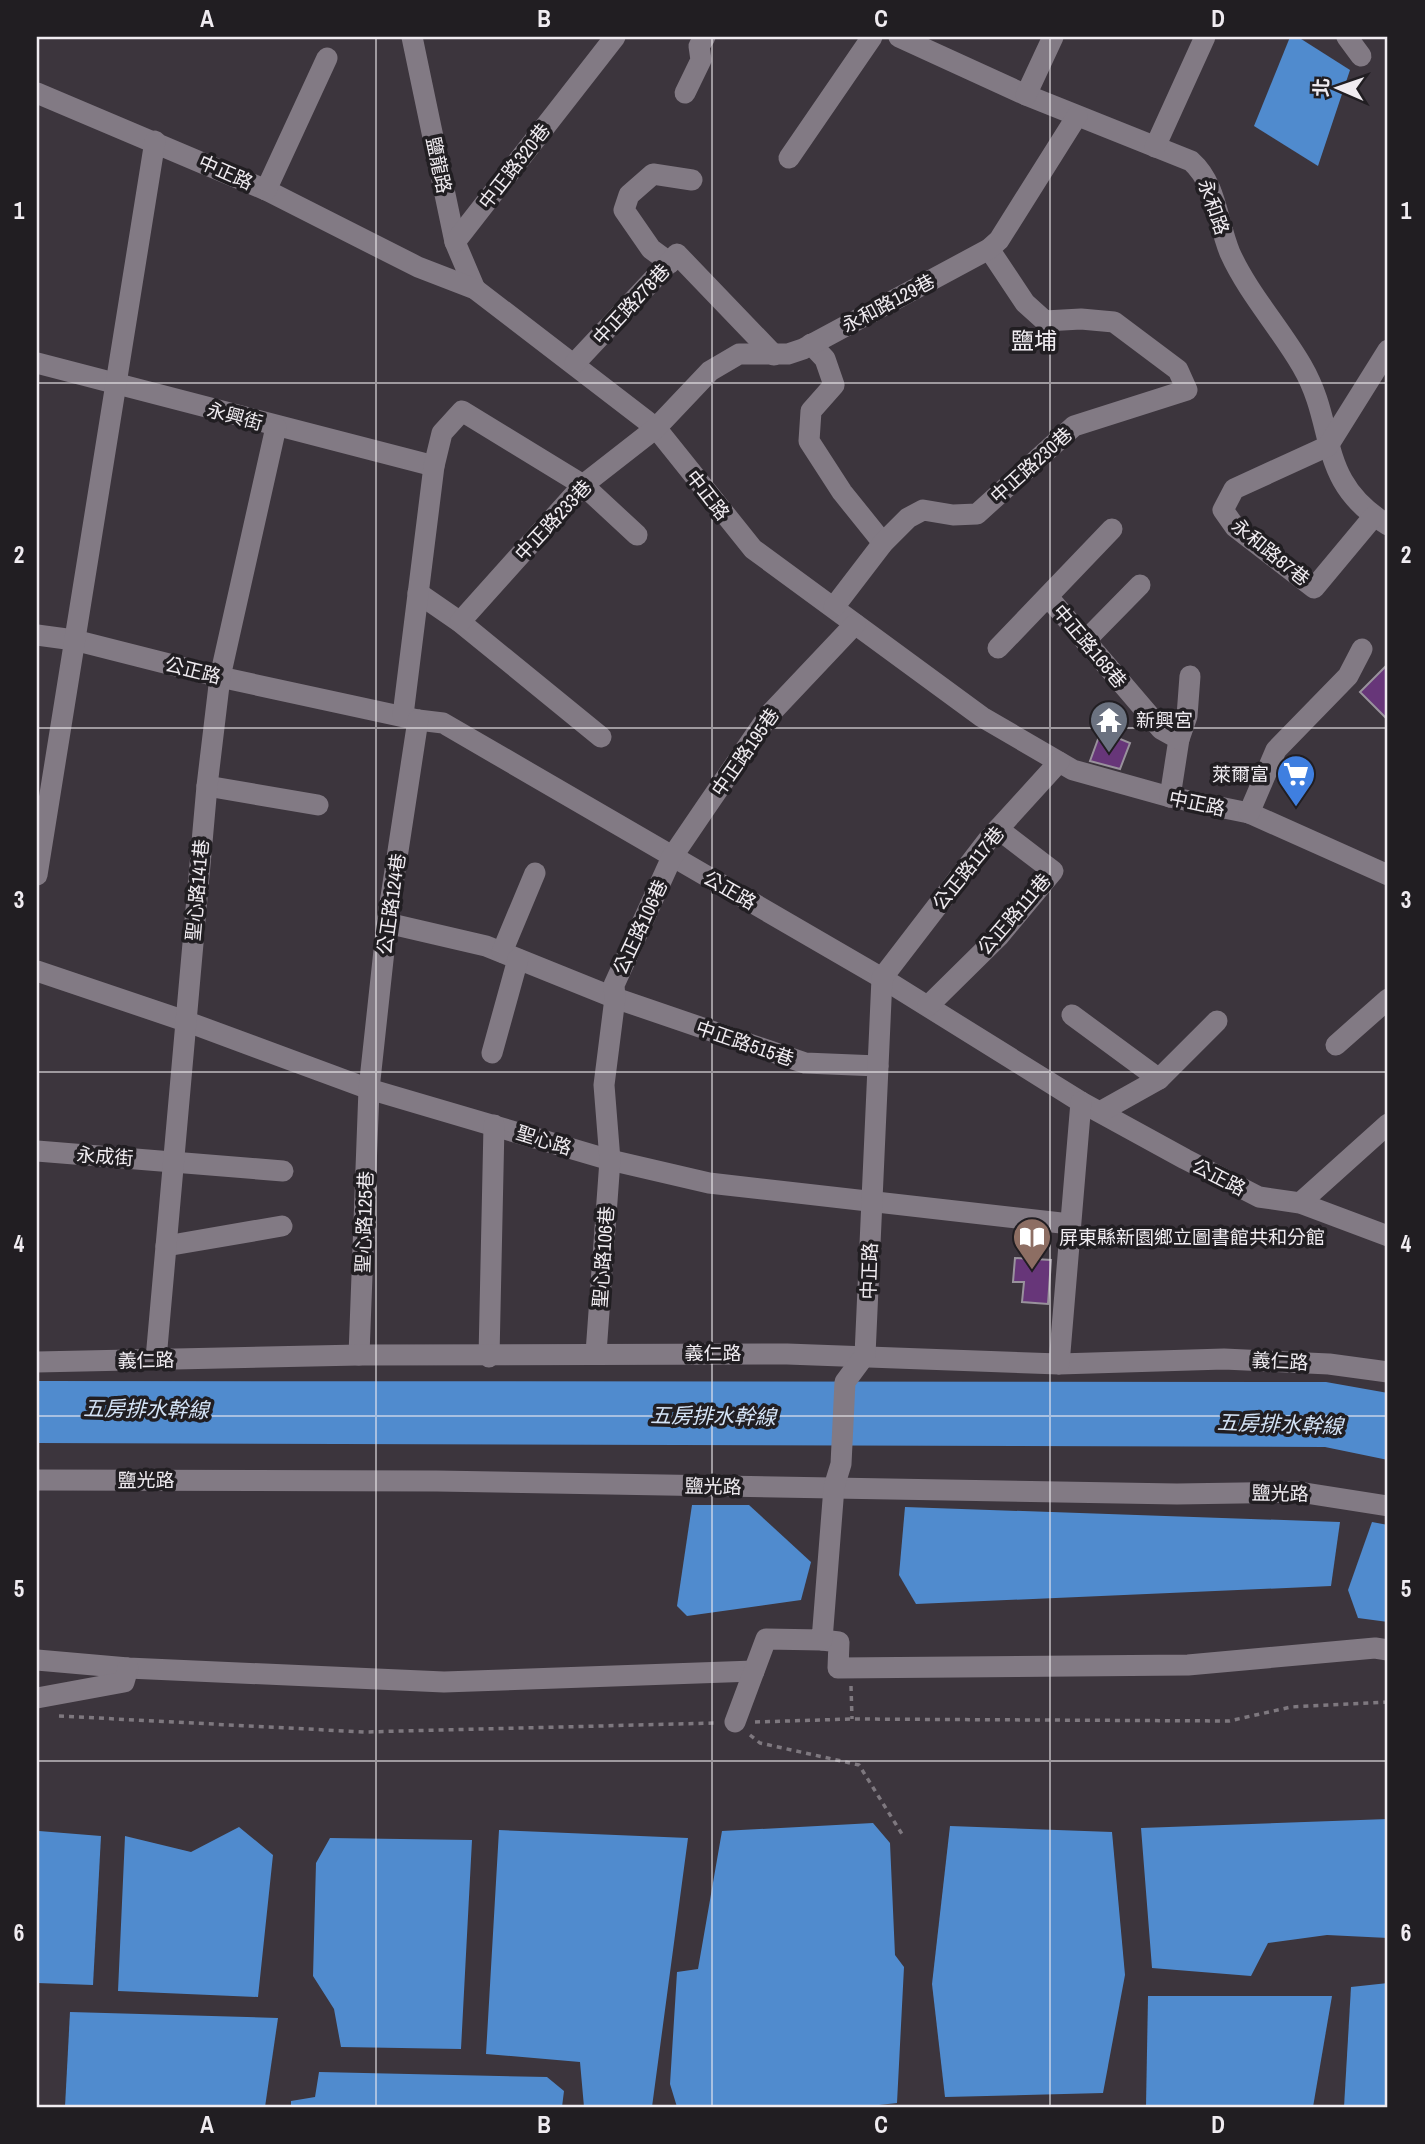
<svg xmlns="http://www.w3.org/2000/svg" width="1425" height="2144" viewBox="0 0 1425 2144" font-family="'Archivo Narrow','Noto Sans TC',sans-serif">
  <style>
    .water { fill: #508bce }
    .building { fill: #673679; stroke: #99929c; stroke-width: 2 }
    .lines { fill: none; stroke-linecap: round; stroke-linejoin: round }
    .path { stroke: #7e787f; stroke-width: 3.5; stroke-dasharray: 5 5; stroke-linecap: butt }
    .minor { stroke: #827a84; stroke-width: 21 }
    .grid { fill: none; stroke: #f0ecf1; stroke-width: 2; stroke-opacity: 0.55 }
    .labels { text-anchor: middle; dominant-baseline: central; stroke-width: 7; stroke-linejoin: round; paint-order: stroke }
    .street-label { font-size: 19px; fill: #f0ecf1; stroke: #211e22 }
    .poi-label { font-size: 19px; fill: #f0ecf1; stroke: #211e22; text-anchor: start }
    .water-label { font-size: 21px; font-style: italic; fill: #d4e3f6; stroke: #211e22 }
    .quarter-label { font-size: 23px; fill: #f0ecf1; stroke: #211e22 }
    .neatline { fill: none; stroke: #f0ecf1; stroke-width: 2.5 }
    .grid-label { font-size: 23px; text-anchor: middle; font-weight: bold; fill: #f0ecf1 }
  </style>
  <rect width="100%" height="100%" fill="#3c353d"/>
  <g class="water">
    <polygon points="1290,37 1298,37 1350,70 1318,166 1254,126"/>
    <polygon points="37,1381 1326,1382 1388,1393 1388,1460 1325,1447 37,1443"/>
    <polygon points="692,1505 749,1505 811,1562 801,1600 687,1616 677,1606"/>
    <polygon points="905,1507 1340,1522 1331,1586 916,1604 899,1575"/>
    <polygon points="1372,1522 1388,1525 1388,1622 1358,1618 1348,1590"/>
    <polygon points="1388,1819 1388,1938 1327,1935 1268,1943 1251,1976 1152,1968 1141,1828"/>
    <polygon points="873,1823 890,1843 895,1955 904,1967 897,2103 861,2107 677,2107 670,2084 677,1972 698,1969 722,1831"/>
    <polygon points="950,1826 1112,1832 1125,1975 1103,2093 945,2097 932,1984"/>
    <polygon points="239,1827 273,1855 258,1997 118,1991 125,1836 191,1852"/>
    <polygon points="499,1830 688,1838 652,2107 584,2107 580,2062 486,2054"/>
    <polygon points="39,1831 101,1836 93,1985 37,1983 37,1835"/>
    <polygon points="330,1838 472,1840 461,2049 341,2047 334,2009 313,1976 316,1863"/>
    <polygon points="1388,1983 1388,2107 1344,2107 1351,1987"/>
    <polygon points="1148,1996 1332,1996 1313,2107 1146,2107"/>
    <polygon points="70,2012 278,2018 265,2107 65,2107"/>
    <polygon points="319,2072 547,2077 564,2091 562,2107 291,2107 291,2101 315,2097"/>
  </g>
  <g class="building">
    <polygon points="1388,664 1388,720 1360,692"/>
    <polygon points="1101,731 1130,743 1120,769 1090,761"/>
    <polygon points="1015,1258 1051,1260 1048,1304 1022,1302 1024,1282 1013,1282"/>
  </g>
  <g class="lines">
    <g class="path">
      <polyline points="851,1686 852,1719"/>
      <polyline points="59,1716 364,1732 716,1723"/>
      <polyline points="755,1722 852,1719 1229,1721 1291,1707 1388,1702"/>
      <polyline points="750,1735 760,1743 859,1765 902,1834"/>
      <polyline points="37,2066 37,2107"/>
    </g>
    <g class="minor">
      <polyline points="412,37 455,242 475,289"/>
      <path d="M899,37l127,58 165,66c26,23 26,61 39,92 18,40 50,75 72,113 36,62 13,115 86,159"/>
      <polyline points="1347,37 1361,56"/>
      <polyline points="37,93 266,190 418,267 475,289 656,428 753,549 982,717 1073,770 1170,797 1249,813 1388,875"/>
      <polyline points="685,93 701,60 699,46 705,37"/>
      <polyline points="1026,95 1053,37"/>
      <polyline points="1155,147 1205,37"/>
      <polyline points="789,158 872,37"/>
      <polyline points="266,190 327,58"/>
      <polyline points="455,242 615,37"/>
      <polyline points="670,263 651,249 624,210 629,195 653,174 692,180"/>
      <polyline points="811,344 825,359 834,385 811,411 809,441 842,492 883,543"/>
      <polyline points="37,363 434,466"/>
      <polyline points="575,363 677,254 774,355"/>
      <polyline points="1374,516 1314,588 1235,527 1223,510 1234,489 1328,446 1388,350"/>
      <polyline points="418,593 460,622 601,737"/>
      <polyline points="1049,598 1161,729 1179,739 1170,797"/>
      <polyline points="834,607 883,543 908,518 923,510 953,515 977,514 1074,426 1187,390 1178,370 1114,322 1081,319 1045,321 1025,303 989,249"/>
      <polyline points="460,622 583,485 656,428 710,371 739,354 788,354 803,349 989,249 999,240 1077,116"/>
      <polyline points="37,635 74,640 220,677 418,720 443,723 882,978 1081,1102 1185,1159 1259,1197 1300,1203 1388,1236"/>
      <polyline points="1085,641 1140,585"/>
      <polyline points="998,648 1112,529"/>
      <polyline points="403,715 434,466 442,433 462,411 583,485 637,535"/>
      <polyline points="1179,739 1187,716 1190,676"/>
      <polyline points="207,786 318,805"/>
      <polyline points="1249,813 1276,750 1348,676 1362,649"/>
      <polyline points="37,875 155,141"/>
      <polyline points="387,923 486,946 615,998 805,1063 878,1066"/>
      <polyline points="502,952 535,873"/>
      <polyline points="37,971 185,1021 369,1089 610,1160 709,1183 1070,1224"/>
      <polyline points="928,1006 999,936 1053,871 998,829"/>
      <polyline points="1072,1015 1159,1079"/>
      <polyline points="1336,1045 1388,999"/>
      <polyline points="492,1053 518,959"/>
      <polyline points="1100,1112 1159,1079 1217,1021"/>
      <polyline points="37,1151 283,1171"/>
      <polyline points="1300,1203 1388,1124"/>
      <polyline points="166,1246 282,1226"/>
      <polyline points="596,1353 610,1160 604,1085 615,998 614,985 672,857 706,807 769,715 855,624"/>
      <polyline points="359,1355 369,1089 387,923 418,720"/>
      <polyline points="489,1357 494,1125"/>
      <polyline points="156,1359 207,786 220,677 276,427"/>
      <polyline points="37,1362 359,1355 787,1354 1059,1364 1224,1359 1329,1364 1388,1372"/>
      <polyline points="1059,1364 1081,1102"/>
      <polyline points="37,1480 437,1481 1177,1494 1299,1492 1388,1506"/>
      <polyline points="822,1640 839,1642 838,1668 1188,1665 1375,1648 1388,1650"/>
      <polyline points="37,1660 128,1668 444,1682 754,1671"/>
      <polyline points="37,1698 124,1682 128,1668"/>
      <polyline points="735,1722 766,1639 822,1640 834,1487 841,1464 845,1382 865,1355 882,978 988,840 1059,762"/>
    </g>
  </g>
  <path class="grid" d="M376,37v2070M712,37v2070M1050,37v2070M37,383h1351M37,728h1351M37,1072h1351M37,1416h1351M37,1761h1351"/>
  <defs>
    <symbol id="temple-pin" viewBox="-11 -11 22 30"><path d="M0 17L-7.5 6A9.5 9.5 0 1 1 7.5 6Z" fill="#6b7280" stroke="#211e22"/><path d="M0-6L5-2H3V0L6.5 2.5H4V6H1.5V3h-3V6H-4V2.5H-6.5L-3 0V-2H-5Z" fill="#fff"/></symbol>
    <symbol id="supermarket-pin" viewBox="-11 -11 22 30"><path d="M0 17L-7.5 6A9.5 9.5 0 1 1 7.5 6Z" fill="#3f7fe0" stroke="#211e22"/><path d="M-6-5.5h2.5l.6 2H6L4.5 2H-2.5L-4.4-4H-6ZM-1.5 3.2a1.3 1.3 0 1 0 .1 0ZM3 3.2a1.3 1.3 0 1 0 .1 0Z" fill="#fff"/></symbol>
    <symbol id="library-pin" viewBox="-11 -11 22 30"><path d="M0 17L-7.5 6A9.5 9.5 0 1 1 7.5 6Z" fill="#8d6e63" stroke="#211e22"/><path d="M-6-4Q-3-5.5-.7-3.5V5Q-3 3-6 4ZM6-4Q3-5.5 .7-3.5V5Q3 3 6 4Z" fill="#fff"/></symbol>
  </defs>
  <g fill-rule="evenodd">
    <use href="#temple-pin" x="1087" y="698" width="44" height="60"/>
    <use href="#supermarket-pin" x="1274" y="752" width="44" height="60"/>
    <use href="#library-pin" x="1010" y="1215" width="44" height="60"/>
  </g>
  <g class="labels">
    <g class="street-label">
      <text transform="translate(439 165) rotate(78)">鹽龍路</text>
      <text transform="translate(514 166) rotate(-52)">中正路320巷</text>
      <text transform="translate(226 172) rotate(24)">中正路</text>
      <text transform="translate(1214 207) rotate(71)">永和路</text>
      <text transform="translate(888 303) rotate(-28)">永和路129巷</text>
      <text transform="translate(631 304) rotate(-47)">中正路278巷</text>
      <text transform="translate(235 416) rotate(15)">永興街</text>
      <text transform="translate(1031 465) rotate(-42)">中正路230巷</text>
      <text transform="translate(708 495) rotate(52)">中正路</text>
      <text transform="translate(553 520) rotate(-47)">中正路233巷</text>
      <text transform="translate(1271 552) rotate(39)">永和路87巷</text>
      <text transform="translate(1090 646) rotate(50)">中正路168巷</text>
      <text transform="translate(193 670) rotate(14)">公正路</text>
      <text transform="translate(745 752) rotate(-55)">中正路195巷</text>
      <text transform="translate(1197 803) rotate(12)">中正路</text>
      <text transform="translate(968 868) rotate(-51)">公正路117巷</text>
      <text transform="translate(197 890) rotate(-85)">聖心路141巷</text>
      <text transform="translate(730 890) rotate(30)">公正路</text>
      <text transform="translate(391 904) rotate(-82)">公正路124巷</text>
      <text transform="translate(1014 914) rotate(-49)">公正路111巷</text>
      <text transform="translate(640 927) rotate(-65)">公正路106巷</text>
      <text transform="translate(745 1043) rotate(19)">中正路515巷</text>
      <text transform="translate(544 1140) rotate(17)">聖心路</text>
      <text transform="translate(105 1156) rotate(4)">永成街</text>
      <text transform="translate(1219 1177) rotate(27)">公正路</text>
      <text transform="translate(364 1222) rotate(-88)">聖心路125巷</text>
      <text transform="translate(603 1257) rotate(-86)">聖心路106巷</text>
      <text transform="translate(869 1271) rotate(-88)">中正路</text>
      <text x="713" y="1353">義仁路</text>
      <text transform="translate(146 1360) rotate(-1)">義仁路</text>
      <text transform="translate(1280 1361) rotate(3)">義仁路</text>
      <text x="146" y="1480">鹽光路</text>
      <text transform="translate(713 1486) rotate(1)">鹽光路</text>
      <text transform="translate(1280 1493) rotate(1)">鹽光路</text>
    </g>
    <g class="poi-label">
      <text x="1136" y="720">新興宮</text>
      <text x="1269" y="774" text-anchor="end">萊爾富</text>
      <text x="1059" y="1237">屏東縣新園鄉立圖書館共和分館</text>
    </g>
    <g class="water-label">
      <text transform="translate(146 1409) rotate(1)">五房排水幹線</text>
      <text transform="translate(713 1416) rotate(1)">五房排水幹線</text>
      <text transform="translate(1280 1424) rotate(2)">五房排水幹線</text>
    </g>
    <g class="quarter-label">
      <text x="1034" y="340">鹽埔</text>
    </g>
  </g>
  <rect width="1425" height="2144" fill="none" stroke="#211e22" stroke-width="77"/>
  <g transform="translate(1338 88) rotate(272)" stroke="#211e22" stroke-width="5" paint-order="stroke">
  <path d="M0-5L12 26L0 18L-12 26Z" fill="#f0ecf1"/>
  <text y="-10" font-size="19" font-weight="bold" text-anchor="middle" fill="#f0ecf1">北</text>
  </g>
  <rect x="38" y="38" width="1348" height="2068" class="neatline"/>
  <g class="grid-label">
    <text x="207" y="27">A</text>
    <text x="544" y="27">B</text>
    <text x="881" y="27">C</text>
    <text x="1218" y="27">D</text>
    <text x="19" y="219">1</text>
    <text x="1406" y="219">1</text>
    <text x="19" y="563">2</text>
    <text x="1406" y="563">2</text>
    <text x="19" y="908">3</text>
    <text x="1406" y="908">3</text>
    <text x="19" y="1252">4</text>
    <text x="1406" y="1252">4</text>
    <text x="19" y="1597">5</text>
    <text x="1406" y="1597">5</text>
    <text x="19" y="1941">6</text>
    <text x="1406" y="1941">6</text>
    <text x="207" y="2133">A</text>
    <text x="544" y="2133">B</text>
    <text x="881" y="2133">C</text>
    <text x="1218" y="2133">D</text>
  </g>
</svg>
